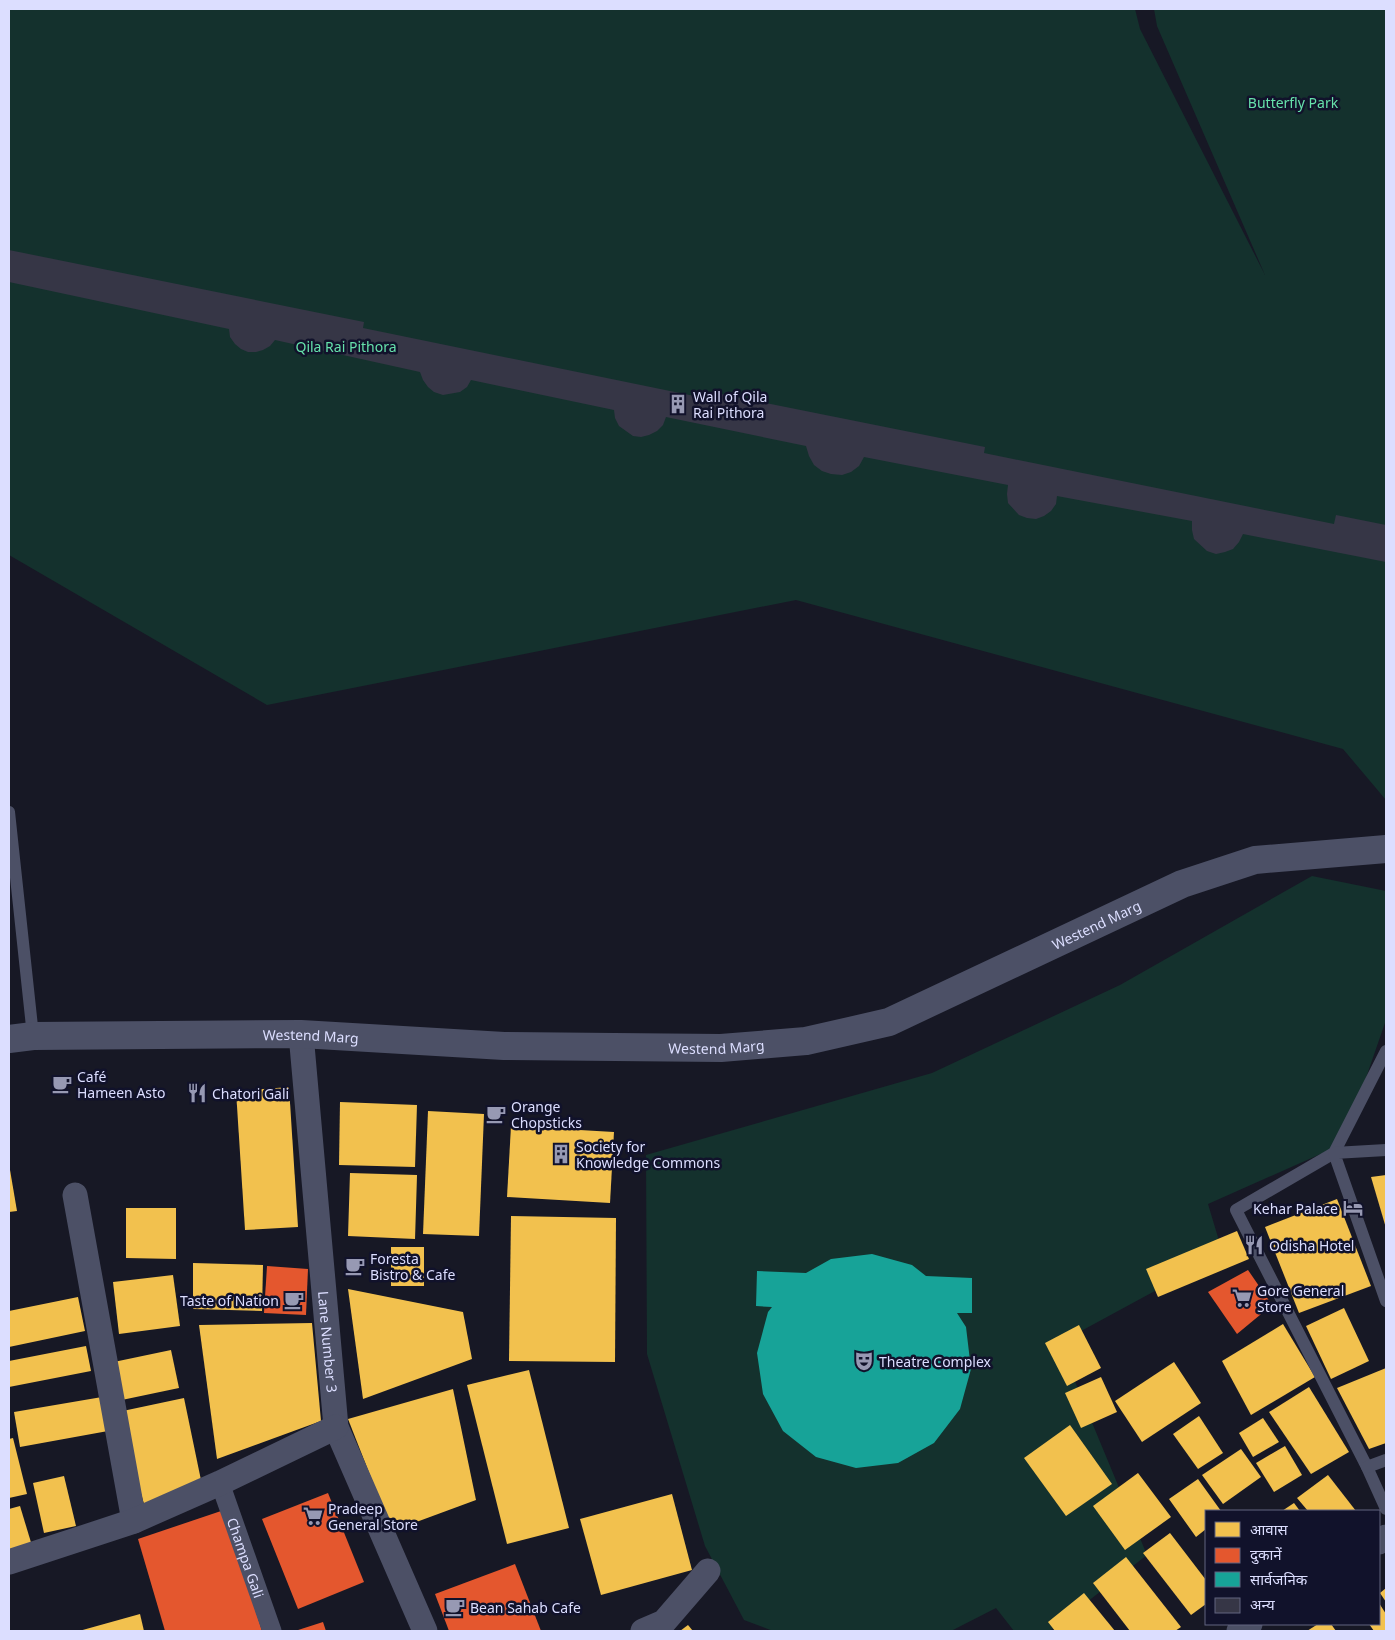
<svg xmlns="http://www.w3.org/2000/svg" width="1395" height="1640" viewBox="0 0 1395 1640" font-family="'Noto Sans','Noto Sans Devanagari',sans-serif">
  <style>
    .green { fill: #14312d }
    .homes { fill: #f2c14e }
    .shops { fill: #e4572e }
    .public { fill: #17a398 }
    .building { fill: #363646 }
    .lines { fill: none; stroke-linecap: round; stroke-linejoin: round }
    .service { stroke: #4c5066; stroke-width: 12 }
    .pedestrian { stroke: #4c5066; stroke-width: 19 }
    .minor { stroke: #4c5066; stroke-width: 25 }
    .tertiary { stroke: #4c5066; stroke-width: 28 }
    .labels { text-anchor: middle; dominant-baseline: central; stroke-width: 5; stroke-linejoin: round; paint-order: stroke }
    .park-label { font-size: 14px; fill: #66e1ab; stroke: #11122b }
    .poi-label { font-size: 14px; fill: #dcdeff; stroke: #11122b; text-anchor: start }
    .street-label { font-size: 14px; fill: #dcdeff; stroke: #11122b }
  </style>
  <rect width="100%" height="100%" fill="#171825"/>
  <g class="green">
    <polygon points="9,9 1135,9 1140,29 1265,275 1157,26 1154,9 1386,9 1386,800 1343,749 796,600 267,705 9,555"/>
    <polygon points="1312,876 1386,891 1386,1020 1343,1144 1208,1204 1223,1254 1059,1343 1147,1555 1050,1631 1014,1631 996,1608 951,1631 773,1631 744,1620 705,1546 647,1354 646,1155 932,1073 1120,985"/>
  </g>
  <g class="homes">
    <polygon points="289,1087 298,1227 245,1230 236,1091"/>
    <polygon points="340,1102 417,1105 415,1167 339,1165"/>
    <polygon points="428,1111 484,1114 479,1236 423,1234"/>
    <polygon points="511,1126 614,1132 610,1203 507,1197"/>
    <polygon points="9,1164 17,1211 9,1212"/>
    <polygon points="350,1173 417,1175 415,1239 348,1236"/>
    <polygon points="1386,1175 1386,1228 1371,1177"/>
    <polygon points="1337,1199 1371,1286 1299,1313 1265,1227"/>
    <polygon points="126,1208 176,1208 176,1259 126,1258"/>
    <polygon points="511,1216 616,1218 615,1362 509,1361"/>
    <polygon points="1237,1231 1249,1259 1158,1297 1146,1269"/>
    <rect x="391" y="1247" width="33" height="39"/>
    <polygon points="193,1263 263,1265 262,1311 193,1309"/>
    <polygon points="173,1275 180,1326 119,1334 113,1282"/>
    <polygon points="348,1289 463,1312 472,1359 363,1399"/>
    <polygon points="78,1297 85,1331 9,1347 9,1311"/>
    <polygon points="1344,1308 1369,1361 1331,1379 1306,1326"/>
    <polygon points="312,1323 321,1421 217,1459 199,1325"/>
    <polygon points="1283,1324 1315,1377 1251,1415 1222,1361"/>
    <polygon points="1079,1325 1101,1368 1067,1386 1045,1343"/>
    <polygon points="86,1346 91,1371 9,1387 9,1361"/>
    <polygon points="171,1350 179,1388 117,1401 109,1363"/>
    <polygon points="1174,1362 1201,1403 1142,1442 1115,1401"/>
    <polygon points="1386,1368 1386,1443 1369,1449 1337,1388"/>
    <polygon points="529,1370 569,1528 507,1544 467,1385"/>
    <polygon points="1101,1377 1117,1412 1081,1428 1065,1393"/>
    <polygon points="1309,1387 1349,1452 1311,1474 1269,1412"/>
    <polygon points="453,1389 476,1500 392,1531 348,1419"/>
    <polygon points="102,1397 108,1431 20,1447 14,1412"/>
    <polygon points="184,1398 202,1485 144,1504 118,1412"/>
    <polygon points="1199,1416 1223,1453 1198,1469 1173,1434"/>
    <polygon points="1263,1418 1279,1442 1253,1457 1239,1433"/>
    <polygon points="1070,1425 1112,1484 1066,1516 1024,1458"/>
    <polygon points="13,1438 27,1494 9,1498 9,1439"/>
    <polygon points="1285,1446 1302,1475 1274,1492 1256,1463"/>
    <polygon points="1241,1449 1261,1477 1223,1504 1202,1475"/>
    <polygon points="1138,1473 1171,1517 1125,1550 1093,1506"/>
    <polygon points="1328,1475 1356,1511 1308,1511 1297,1498"/>
    <polygon points="64,1476 76,1526 44,1533 33,1483"/>
    <polygon points="1198,1479 1221,1511 1206,1511 1206,1529 1196,1537 1169,1499"/>
    <polygon points="672,1494 692,1570 601,1595 580,1519"/>
    <polygon points="1294,1503 1300,1511 1282,1511"/>
    <polygon points="20,1506 33,1549 9,1557 9,1509"/>
    <polygon points="1170,1533 1206,1580 1206,1604 1191,1615 1143,1553"/>
    <polygon points="1126,1557 1181,1627 1175,1631 1130,1631 1093,1583"/>
    <polygon points="1386,1588 1386,1602 1380,1593"/>
    <polygon points="1084,1593 1115,1631 1055,1631 1048,1622"/>
    <polygon points="1379,1603 1386,1614 1386,1631 1374,1631 1369,1624 1379,1624"/>
    <polygon points="140,1614 144,1631 79,1631"/>
    <polygon points="1318,1624 1331,1624 1336,1631 1307,1631"/>
    <polygon points="688,1625 693,1631 680,1631"/>
  </g>
  <g class="shops">
    <polygon points="267,1266 308,1269 306,1315 264,1313"/>
    <polygon points="1248,1270 1272,1305 1237,1334 1208,1292"/>
    <polygon points="328,1493 364,1582 298,1609 262,1519"/>
    <polygon points="224,1510 262,1631 165,1631 138,1539"/>
    <polygon points="515,1564 541,1631 449,1631 435,1594"/>
    <polygon points="323,1622 326,1631 295,1631"/>
  </g>
  <polygon class="public" points="872,1254 912,1265 926,1276 972,1278 972,1313 957,1313 966,1327 971,1369 960,1409 934,1443 898,1463 856,1468 816,1457 783,1431 763,1394 757,1353 768,1312 772,1307 756,1306 757,1271 806,1273 831,1259"/>
  <polygon class="building" points="9,250 364,322 363,328 709,399 711,392 985,447 984,453 1334,524 1336,515 1386,525 1386,562 1243,534 1239,542 1233,549 1225,552 1216,554 1207,551 1194,539 1192,530 1192,521 1057,496 1056,504 1051,511 1044,516 1036,519 1027,518 1019,515 1008,503 1007,494 1008,485 864,457 859,466 851,472 842,475 831,474 822,471 814,465 809,456 806,446 666,417 663,425 657,431 649,435 641,437 633,436 619,426 615,418 614,410 471,380 467,387 460,392 443,395 434,392 428,387 423,380 420,372 275,340 270,346 263,350 256,352 248,352 241,349 235,344 230,337 229,329 9,282"/>
  <g class="lines">
    <g class="service">
      <polyline points="9,812 33,1036"/>
      <polyline points="1386,1051 1334,1153 1236,1210 1367,1467 1386,1509"/>
      <polyline points="1386,1150 1334,1153 1386,1301"/>
      <polyline points="1367,1467 1386,1460"/>
    </g>
    <path class="pedestrian" id="s1" d="M220,1483l52,148"/>
    <g class="minor">
      <path id="s2" d="M301,1034l35,393 89,204"/>
      <polyline points="75,1195 134,1521"/>
      <polyline points="1379,1542 1386,1537"/>
      <polyline points="9,1562 134,1521 220,1483 336,1427"/>
      <polyline points="643,1631 664,1622 708,1571"/>
      <polyline points="1239,1631 1250,1624"/>
    </g>
    <path class="tertiary" id="s3" d="M9,1039l24,-3 268,-2 203,12 217,2 85,-7 83,-19 293,-138 73,-24 131,-11"/>
  </g>
  <defs>
    <symbol id="building-bare" viewBox="-9 -9 18 18"><path d="M-4-6H4V6H1V3H-1V6H-4ZM-2.5-4.3h1.7v1.8h-1.7ZM.8-4.3h1.7v1.8H.8ZM-2.5-1h1.7V.8h-1.7ZM.8-1h1.7V.8H.8Z" fill="#9799b3" stroke="#11122b" stroke-width="2.5" paint-order="stroke"/></symbol>
    <symbol id="cafe-bare" viewBox="-9 -9 18 18"><path d="M-5.5-4.5H6V0H3Q3 3.5 0 3.5H-2.5Q-5.5 3.5-5.5 0ZM3-3.2v2h1.7v-2ZM-6 4.5H4V6H-6Z" fill="#9799b3" stroke="#11122b" stroke-width="2.5" paint-order="stroke"/></symbol>
    <symbol id="restaurant-bare" viewBox="-9 -9 18 18"><path d="M-5-6h1v4h1v-4h1v4h1v-4h1v5L-1.5 .5V6h-2V.5L-5-1ZM5-6V6H3V1.5H1.5Q1.5-4 5-6Z" fill="#9799b3" stroke="#11122b" stroke-width="2.5" paint-order="stroke"/></symbol>
    <symbol id="hotel-bare" viewBox="-9 -9 18 18"><path d="M-6-4.5h1.5V1H6V5H4.5V3h-9V5H-6ZM-4 0a1.8 1.8 0 1 1 3.6 0ZM.5 0V-2.5h3Q6-2.5 6 0Z" fill="#9799b3" stroke="#11122b" stroke-width="2.5" paint-order="stroke"/></symbol>
    <symbol id="supermarket-bare" viewBox="-9 -9 18 18"><path d="M-6-5.5h2.5l.6 2H6L4.5 2H-2.5L-4.4-4H-6ZM-1.5 3.2a1.3 1.3 0 1 0 .1 0ZM3 3.2a1.3 1.3 0 1 0 .1 0Z" fill="#9799b3" stroke="#11122b" stroke-width="2.5" paint-order="stroke"/></symbol>
    <symbol id="theatre-bare" viewBox="-9 -9 18 18"><path d="M-5-5.5Q0-4 5-5.5V0Q5 5 0 6Q-5 5-5 0ZM-3.3-2.5H-1v1.5H-3.3ZM1-2.5H3.3v1.5H1ZM-2.8 1Q0 5.5 2.8 1Z" fill="#9799b3" stroke="#11122b" stroke-width="2.5" paint-order="stroke"/></symbol>
  </defs>
  <g fill-rule="evenodd">
    <use href="#building-bare" x="664" y="390" width="28" height="28"/>
    <use href="#cafe-bare" x="48" y="1070" width="28" height="28"/>
    <use href="#restaurant-bare" x="183" y="1079" width="28" height="28"/>
    <use href="#cafe-bare" x="482" y="1100" width="28" height="28"/>
    <use href="#building-bare" x="547" y="1140" width="28" height="28"/>
    <use href="#hotel-bare" x="1339" y="1194" width="28" height="28"/>
    <use href="#restaurant-bare" x="1240" y="1231" width="28" height="28"/>
    <use href="#cafe-bare" x="341" y="1252" width="28" height="28"/>
    <use href="#supermarket-bare" x="1228" y="1284" width="28" height="28"/>
    <use href="#cafe-bare" x="280" y="1286" width="28" height="28"/>
    <use href="#theatre-bare" x="850" y="1347" width="28" height="28"/>
    <use href="#supermarket-bare" x="299" y="1502" width="28" height="28"/>
    <use href="#cafe-bare" x="441" y="1593" width="28" height="28"/>
  </g>
  <g class="labels">
    <g class="park-label">
      <text x="1293" y="102">Butterfly Park</text>
      <text x="346" y="346">Qila Rai Pithora</text>
    </g>
    <g class="poi-label">
      <text x="693" y="396">Wall of Qila<tspan x="693" dy="16">Rai Pithora</tspan></text>
      <text x="77" y="1076">Café<tspan x="77" dy="16">Hameen Asto</tspan></text>
      <text x="212" y="1093">Chatori Gali</text>
      <text x="511" y="1106">Orange<tspan x="511" dy="16">Chopsticks</tspan></text>
      <text x="576" y="1146">Society for<tspan x="576" dy="16">Knowledge Commons</tspan></text>
      <text x="1338" y="1208" text-anchor="end">Kehar Palace</text>
      <text x="1269" y="1245">Odisha Hotel</text>
      <text x="370" y="1258">Foresta<tspan x="370" dy="16">Bistro &amp; Cafe</tspan></text>
      <text x="1257" y="1290">Gore General<tspan x="1257" dy="16">Store</tspan></text>
      <text x="279" y="1300" text-anchor="end">Taste of Nation</text>
      <text x="879" y="1361">Theatre Complex</text>
      <text x="328" y="1508">Pradeep<tspan x="328" dy="16">General Store</tspan></text>
      <text x="470" y="1607">Bean Sahab Cafe</text>
    </g>
    <g class="street-label">
      <text stroke="none"><textPath href="#s3" startOffset="1112">Westend Marg</textPath></text>
      <text stroke="none"><textPath href="#s3" startOffset="302">Westend Marg</textPath></text>
      <text stroke="none"><textPath href="#s3" startOffset="708">Westend Marg</textPath></text>
      <text stroke="none"><textPath href="#s2" startOffset="309">Lane Number 3</textPath></text>
      <text stroke="none"><textPath href="#s1" startOffset="79">Champa Gali</textPath></text>
    </g>
  </g>
  <rect width="1395" height="1640" fill="none" stroke="#dcdeff" stroke-width="20"/>
  <rect x="1205" y="1510" width="175" height="115" fill="#11122b" stroke="#626480"/>
  <rect x="1215" y="1522" width="25" height="15" fill="#f2c14e" stroke="#626480"/>
  <text x="1250" y="1535" font-size="15" fill="#dcdeff">आवास</text>
  <rect x="1215" y="1548" width="25" height="15" fill="#e4572e" stroke="#626480"/>
  <text x="1250" y="1560" font-size="15" fill="#dcdeff">दुकानें</text>
  <rect x="1215" y="1572" width="25" height="15" fill="#17a398" stroke="#626480"/>
  <text x="1250" y="1585" font-size="15" fill="#dcdeff">सार्वजनिक</text>
  <rect x="1215" y="1598" width="25" height="15" fill="#363646" stroke="#626480"/>
  <text x="1250" y="1610" font-size="15" fill="#dcdeff">अन्य</text>
</svg>
